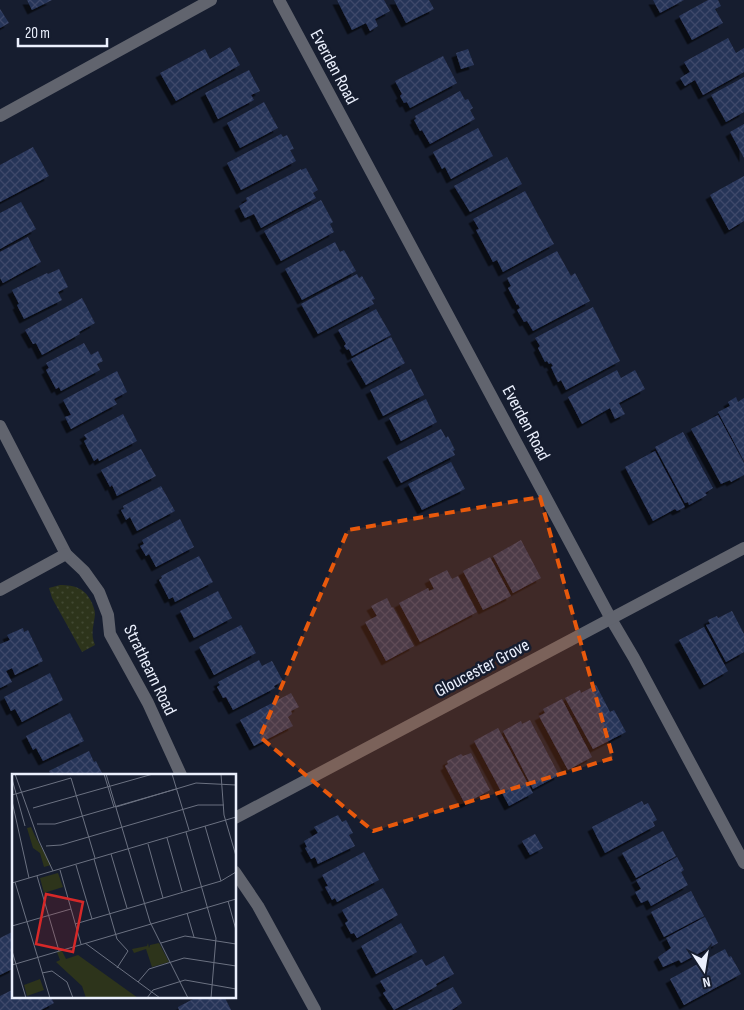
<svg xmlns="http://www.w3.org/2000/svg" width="744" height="1010" viewBox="0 0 744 1010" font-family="'Sofia Sans Condensed',sans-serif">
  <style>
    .grass { fill: url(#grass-dots) }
    .building { fill: url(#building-cross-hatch); filter: url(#shadow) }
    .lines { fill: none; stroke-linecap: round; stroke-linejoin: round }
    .minor { stroke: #61646e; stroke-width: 12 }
    .marked { fill: #e8590c; fill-opacity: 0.2; stroke: #e8590c; stroke-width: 4; stroke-dasharray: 10 6; stroke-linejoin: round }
    .labels { text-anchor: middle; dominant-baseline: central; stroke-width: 5; stroke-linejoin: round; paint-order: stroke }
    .street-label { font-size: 18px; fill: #ebf0fd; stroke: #161d2f }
    .inset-road { fill: none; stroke: #6b7181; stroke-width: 1 }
    .view { fill: #d62828; fill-opacity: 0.15; stroke: #d62828; stroke-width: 2.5 }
    .inset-edge { fill: none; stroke: #ebf0fd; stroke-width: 2.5 }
  </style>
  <defs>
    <pattern id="grass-dots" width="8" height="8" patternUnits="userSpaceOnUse" patternTransform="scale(1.25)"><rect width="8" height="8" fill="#2d341b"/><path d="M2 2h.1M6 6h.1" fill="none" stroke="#414832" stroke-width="1.8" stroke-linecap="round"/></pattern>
    <pattern id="building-cross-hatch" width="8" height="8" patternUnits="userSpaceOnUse" patternTransform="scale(1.25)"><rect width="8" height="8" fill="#283459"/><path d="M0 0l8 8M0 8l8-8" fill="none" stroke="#3d486a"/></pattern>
    <filter id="shadow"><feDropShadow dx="-4.5" dy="4.5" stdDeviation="0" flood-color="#0009"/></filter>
  </defs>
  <rect width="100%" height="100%" fill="#161d2f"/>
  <path class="grass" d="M60,585c15,0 25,3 32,18 1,3 3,7 3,11 -1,12 -5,19 0,31l-13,7 -30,-54 -3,-10z"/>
  <g class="building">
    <polygon points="27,0 52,0 32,10"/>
    <polygon points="337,0 384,0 390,11 375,19 378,26 370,31 366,23 352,30"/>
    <polygon points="394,0 429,0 434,9 406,23"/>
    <polygon points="653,0 684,0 660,13"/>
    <polygon points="708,0 718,0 721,6 715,9 723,23 692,40 679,16"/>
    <polygon points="0,9 9,23 0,28"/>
    <polygon points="728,38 736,53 744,48 744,72 703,95 695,80 685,86 680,78 690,72 684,62"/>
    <polygon points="230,47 240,65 176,101 160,73 205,49 210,59"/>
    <polygon points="468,49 474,65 461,69 456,53"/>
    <polygon points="443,56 457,83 410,108 407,102 404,103 400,96 402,94 395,81"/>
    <polygon points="249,70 260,91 251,95 254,100 218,119 205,93"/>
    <polygon points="744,77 744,112 726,122 711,95"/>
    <polygon points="460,91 465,100 468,99 473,108 470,110 475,119 430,144 422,130 420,131 414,120 416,119 415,116"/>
    <polygon points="264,102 278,128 240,148 227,123"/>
    <polygon points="744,124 744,158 730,132"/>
    <polygon points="478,128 493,156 451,179 445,167 442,169 433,152"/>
    <polygon points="281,134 283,137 287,135 294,149 290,150 296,161 241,190 227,163"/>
    <polygon points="33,147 49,176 0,202 0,165"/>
    <polygon points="507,157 522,184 470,212 454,186"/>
    <polygon points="306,168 318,190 313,193 316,198 261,228 254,214 245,218 239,206 247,201 246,198 301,169 301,170"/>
    <polygon points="744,176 744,221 729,230 710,195"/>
    <polygon points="525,191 554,244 503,272 497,260 493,262 476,230 479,229 473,219"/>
    <polygon points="321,200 333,222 330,224 334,232 281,261 264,231"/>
    <polygon points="21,202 36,229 0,249 0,213"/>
    <polygon points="28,237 41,262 3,283 0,278 0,252"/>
    <polygon points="335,242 340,252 344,250 356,271 302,300 285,269"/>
    <polygon points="557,251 571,276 575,273 590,301 533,331 527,321 524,322 517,310 520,308 518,304 517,305 508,288 511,286 507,278"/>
    <polygon points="59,269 68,287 58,292 62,300 24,319 17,305 19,304 12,290 47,273 48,274"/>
    <polygon points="357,274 359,278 362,276 375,299 372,300 374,304 318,334 301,304"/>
    <polygon points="82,298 95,323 79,332 80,334 42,355 36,343 33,344 25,330"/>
    <polygon points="593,307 620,361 566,390 561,380 558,382 551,367 553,366 551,363 549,364 547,361 545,362 538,348 540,346 535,338"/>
    <polygon points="376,309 391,335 352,356 349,349 347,350 344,346 346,344 338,330"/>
    <polygon points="391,337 405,363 366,385 351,359"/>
    <polygon points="84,343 91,355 98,351 103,361 97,364 100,370 61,391 59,387 56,389 46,370 49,368 46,363"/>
    <polygon points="411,369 424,395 383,416 370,390"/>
    <polygon points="617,370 621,378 635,370 645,389 619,403 625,414 615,419 610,408 582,424 568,397"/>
    <polygon points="117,371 127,392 114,399 117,404 71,429 65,417 71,415 63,400"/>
    <polygon points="736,397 738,402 744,398 744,461 718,412 730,406 728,402"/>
    <polygon points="426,399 437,422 401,441 389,418"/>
    <polygon points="123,414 137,441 99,461 98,458 94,461 84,441 87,439 84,435"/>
    <polygon points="718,415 744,463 744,475 731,482 730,480 721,484 691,429"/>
    <polygon points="441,429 446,438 448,436 455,450 453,451 455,455 401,483 387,457"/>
    <polygon points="683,432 713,488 705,493 707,495 689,505 688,502 685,503 655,447"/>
    <polygon points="141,449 156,476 117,496 112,485 110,487 101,470"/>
    <polygon points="655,451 685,507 677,511 675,509 653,521 625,467"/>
    <polygon points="451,462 465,489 422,510 408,484"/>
    <polygon points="161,486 175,511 137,531 130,517 126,520 121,510 124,509 123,506"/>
    <polygon points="180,519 194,547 156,567 149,554 146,556 140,546 144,544 142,540"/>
    <polygon points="521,540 541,578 513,593 493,556"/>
    <polygon points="199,556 213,582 175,602 173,597 169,599 159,580 162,578 161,576"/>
    <polygon points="490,557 511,596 483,610 463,571"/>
    <polygon points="447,570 452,579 458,576 477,612 420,642 399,603 428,588 429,591 434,589 429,579"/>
    <polygon points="218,591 232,618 194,638 180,611"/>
    <polygon points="387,598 392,608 393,607 414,646 386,661 365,622 377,616 371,606"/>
    <polygon points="732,611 744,634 744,652 726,662 706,625 710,624 708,620 717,616 718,618"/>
    <polygon points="241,625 256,653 214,675 199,647"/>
    <polygon points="704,627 728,671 704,685 679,640"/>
    <polygon points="23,628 24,632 28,630 43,661 15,675 12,668 6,671 12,682 0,688 0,644 10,640 7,635"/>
    <polygon points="259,660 262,666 272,661 283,681 274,686 275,688 233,710 226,697 223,698 217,687 220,685 218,682"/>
    <polygon points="50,673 63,700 22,722 15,709 11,711 4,697"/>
    <polygon points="596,685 610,712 614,710 626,732 593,749 565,698 580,690 581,693"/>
    <polygon points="291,693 299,707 291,711 292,714 288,717 293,726 254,746 240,720"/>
    <polygon points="562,699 592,757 568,770 539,716 545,713 543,709"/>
    <polygon points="70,713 84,741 43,761 36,748 33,750 26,736"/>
    <polygon points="530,720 559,775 533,789 503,731 521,721 522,724"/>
    <polygon points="498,728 533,793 509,806 474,741"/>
    <polygon points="89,751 94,762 96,761 103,775 51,775 49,771"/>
    <polygon points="471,753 490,790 465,804 445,766 448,764 447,761 461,754 463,756"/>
    <polygon points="642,801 644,805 648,803 657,820 653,822 655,826 605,853 592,827"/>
    <polygon points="338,815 342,822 346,820 353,833 349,835 355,846 318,864 315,857 311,859 305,848 307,847 304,841 318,833 314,827"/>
    <polygon points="663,831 676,856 636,878 622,853"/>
    <polygon points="535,834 543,848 530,855 522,841"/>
    <polygon points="364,852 379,880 337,902 335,898 332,900 325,887 328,886 322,875"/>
    <polygon points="677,857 684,870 681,872 688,885 651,906 648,900 641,903 635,892 641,889 636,880"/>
    <polygon points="383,888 398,915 357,938 354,933 351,934 345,923 348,921 342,910"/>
    <polygon points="691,891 704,916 664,937 651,912"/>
    <polygon points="705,917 718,943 681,963 679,960 663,967 658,957 671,948 666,938"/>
    <polygon points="401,923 417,952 376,974 361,946"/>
    <polygon points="14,931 14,968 0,975 0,938"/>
    <polygon points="725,949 729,957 731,956 741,974 684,1005 670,979"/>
    <polygon points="444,956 454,974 436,984 437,986 394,1010 383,993 386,991 380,981 422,959 426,966"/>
    <polygon points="453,987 462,1003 452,1010 407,1010"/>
    <polygon points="14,989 14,996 50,996 54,1003 41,1010 0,1010 0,996"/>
    <polygon points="199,996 224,996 231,1010 179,1010 178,1007"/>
  </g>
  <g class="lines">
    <g class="minor">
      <polyline points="279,0 611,619 634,658 744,863"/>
      <polyline points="0,116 211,0"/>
      <polyline points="0,426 66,554 84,571 99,592 108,615 110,634 148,703 181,775"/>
      <polyline points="0,590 66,554"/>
      <polyline points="235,818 744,548"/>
      <polyline points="235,872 258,906 315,1010"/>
    </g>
  </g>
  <path class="marked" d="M540,497l73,261 -240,73 -113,-94 88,-207z"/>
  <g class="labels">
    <g class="street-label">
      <text transform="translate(334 67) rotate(62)">Everden Road</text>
      <text transform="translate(526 423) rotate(62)">Everden Road</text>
      <text transform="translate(482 668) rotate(-28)">Gloucester Grove</text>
      <text transform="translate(150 670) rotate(64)">Strathearn Road</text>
    </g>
  </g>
  <g transform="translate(12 774)">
    <rect width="224" height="224" fill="#161d2f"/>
    <path d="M19,53l4,9 16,29 -7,2 -4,-14 -7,-5 -6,-20zM28,205l4,11 -17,6 -3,-11z" fill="#2d341b"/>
    <path d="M46,99l5,14 -19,6 -4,-15zM136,169l1,5 1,-3 9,-2 10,19 -17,5 -6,-18 -12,4 -2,-4 15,-3zM50,177l4,8 12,-4 60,43h-52l-4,-12 -26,-24 4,-2 -3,-8z" fill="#2d341b"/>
    <path class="inset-road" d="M3,0l24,67 14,30M92,0l10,33M94,0l44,148 38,76M160,0l17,56M209,0l3,41 12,41M0,5l13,47M0,21l59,-17 24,80M0,27l17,77M104,33l80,-24 40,2M21,34l120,-34M25,50h18l121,-35M193,52l16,55M174,58l30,106 -5,60M155,64l15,53M136,70l15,54M34,72l15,-1 137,-40h26M99,80l16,54M82,85l23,80 11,12 -11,17M64,91l16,54M48,96l21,74M25,102l22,75M3,108l35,116M0,109l224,-66M216,127l8,29M175,139l7,24M63,150l146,-43 15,-9M0,152l59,-17M73,169l75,55M149,169l24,-7 51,8M0,177l14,47M0,191l224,-66M30,199l10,-2 15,11 6,16M126,208l11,-13 35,-11 52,8M135,224l6,-8 32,-10 51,9"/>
    <path class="view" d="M34,120l37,8 -10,50 -37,-8z"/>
    <rect width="224" height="224" class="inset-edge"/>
  </g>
  <g transform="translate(704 970) rotate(168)" stroke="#161d2f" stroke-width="4" paint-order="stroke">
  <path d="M0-4L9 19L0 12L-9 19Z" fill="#ebf0fd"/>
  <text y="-8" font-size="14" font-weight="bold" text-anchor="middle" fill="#ebf0fd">N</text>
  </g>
  <path d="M18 38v8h89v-8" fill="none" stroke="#ebf0fd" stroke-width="2.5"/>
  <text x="25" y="38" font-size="15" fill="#ebf0fd" stroke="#161d2f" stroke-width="4" paint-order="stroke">20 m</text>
</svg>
